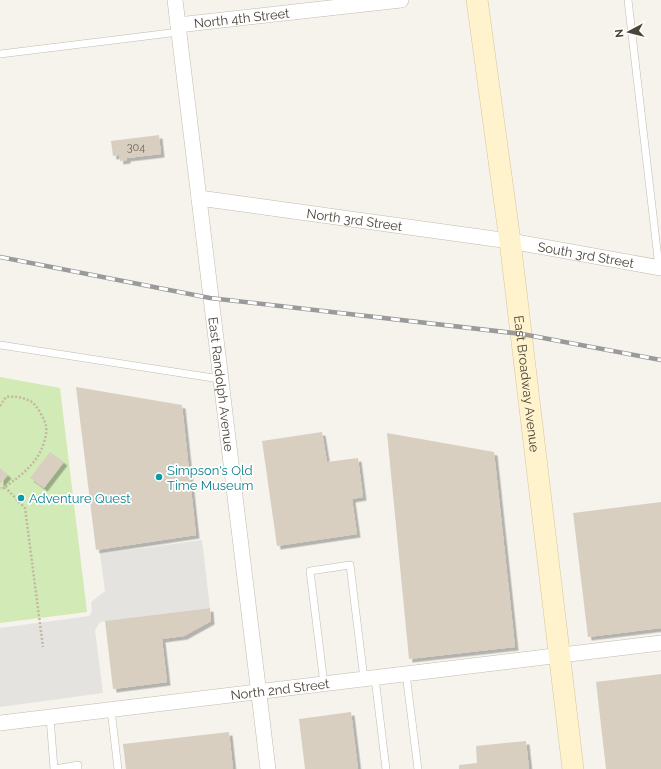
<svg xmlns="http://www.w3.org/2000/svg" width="661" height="769" viewBox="0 0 661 769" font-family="Raleway,sans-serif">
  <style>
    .green { fill: #d2eab5 }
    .parking { fill: #e5e3e0 }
    .building { fill: #d8cfc1; filter: url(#shadow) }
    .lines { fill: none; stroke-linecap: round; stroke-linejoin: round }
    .service-casing { stroke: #c2bbae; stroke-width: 8 }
    .minor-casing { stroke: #c2bbae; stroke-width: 16 }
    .secondary-casing { stroke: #d6c79b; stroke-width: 22 }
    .path { stroke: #c4b79f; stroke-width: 2.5; stroke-dasharray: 2 2; stroke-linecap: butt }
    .service { stroke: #fff; stroke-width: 7 }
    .minor { stroke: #fff; stroke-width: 15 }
    .secondary { stroke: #fff3cd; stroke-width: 21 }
    .rail-casing { stroke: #9a9a9a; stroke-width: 4.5 }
    .rail { stroke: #fff; stroke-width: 3; stroke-dasharray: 9; stroke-linecap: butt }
    .culture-dot { fill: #0f9aa8; stroke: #fff; stroke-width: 1.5 }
    .labels { text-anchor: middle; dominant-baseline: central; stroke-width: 3.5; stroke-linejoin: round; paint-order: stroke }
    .number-label { font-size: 11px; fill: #6e675b }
    .street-label { font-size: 13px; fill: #4b4439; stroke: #fff }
    .culture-label { font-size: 13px; fill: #0d838f; stroke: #fff; text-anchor: start }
  </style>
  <defs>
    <filter id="shadow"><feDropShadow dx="3.5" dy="3.5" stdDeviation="0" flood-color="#0004"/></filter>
  </defs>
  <rect width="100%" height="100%" fill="#f6f3ec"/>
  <polygon class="green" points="0,377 60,388 87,612 0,623"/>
  <polygon class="parking" points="202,540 210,608 100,622 95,630 103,693 0,707 0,628 89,616 92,611 91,602 105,591 100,554"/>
  <g class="building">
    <polygon points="159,135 161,154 127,158 127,160 120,161 119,155 113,156 111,141"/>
    <polygon points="76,387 182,405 196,535 96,550"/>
    <polygon points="322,432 327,462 358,458 363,497 352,499 357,534 277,546 262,441"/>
    <polygon points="387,433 494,452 515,647 409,659"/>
    <polygon points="50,452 64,462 44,488 30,478"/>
    <polygon points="0,468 8,475 0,484"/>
    <polygon points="661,502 661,628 588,637 573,513"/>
    <polygon points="210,608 211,621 184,636 162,639 167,682 113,689 105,621"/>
    <polygon points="661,674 661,769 606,769 596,682"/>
    <polygon points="351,712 358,769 305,769 299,719"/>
    <polygon points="229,732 233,769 126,769 123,744"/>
    <polygon points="526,741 529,769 459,769 459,765 477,763 476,746"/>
  </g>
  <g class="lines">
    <defs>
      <g id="service">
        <polyline points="628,0 659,267"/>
        <polyline points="0,54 179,32"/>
        <polyline points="0,345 220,379"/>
        <polyline points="406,674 418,769"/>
        <polyline points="375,678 386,769"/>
        <polyline points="324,684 310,571 350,565 364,679"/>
        <polyline points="111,710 118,769"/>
        <polyline points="50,717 54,769"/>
        <polyline points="55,769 78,765 78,769"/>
      </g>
      <g id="minor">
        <path id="s1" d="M175,0l93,769"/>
        <path id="s2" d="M178,25l223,-25"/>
        <path id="s3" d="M199,198l311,43 151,27"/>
        <path id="s4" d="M0,723l661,-80"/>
      </g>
      <g id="secondary">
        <path id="s5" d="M477,0l33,241 63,528"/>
      </g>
    </defs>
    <use href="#service" class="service-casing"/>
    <use href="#minor" class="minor-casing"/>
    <use href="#secondary" class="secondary-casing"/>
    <g class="path">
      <path d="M0,406l6,-9c8,-1 16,0 24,4 6,2 15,19 16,25 2,7 -4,24 -8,30 -9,14 -23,24 -36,33l-2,-1"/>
      <polyline points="5,487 25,508 43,647"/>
    </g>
    <use href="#service" class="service"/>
    <use href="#minor" class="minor"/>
    <use href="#secondary" class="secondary"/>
    <defs>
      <polyline id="rail" points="0,257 210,298 522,334 661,360"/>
    </defs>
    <use href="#rail" class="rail-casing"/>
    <use href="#rail" class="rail"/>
  </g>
  <g class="culture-dot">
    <circle cx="159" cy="477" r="4"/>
    <circle cx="21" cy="498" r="4"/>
  </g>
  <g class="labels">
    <g class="number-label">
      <text x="136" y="147">304</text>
    </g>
    <g class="street-label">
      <text stroke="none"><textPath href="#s2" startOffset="64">North 4th Street</textPath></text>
      <text stroke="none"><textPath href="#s3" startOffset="157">North 3rd Street</textPath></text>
      <text stroke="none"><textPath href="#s3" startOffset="391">South 3rd Street</textPath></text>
      <text stroke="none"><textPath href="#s5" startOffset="387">East Broadway Avenue</textPath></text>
      <text stroke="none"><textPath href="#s1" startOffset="387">East Randolph Avenue</textPath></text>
      <text stroke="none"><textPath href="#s4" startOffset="282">North 2nd Street</textPath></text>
    </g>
    <g class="culture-label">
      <text x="167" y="470">Simpson's Old<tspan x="167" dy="15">Time Museum</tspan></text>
      <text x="29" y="498">Adventure Quest</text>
    </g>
  </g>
  <g transform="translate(629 32) rotate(263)" stroke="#ffffff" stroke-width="3" paint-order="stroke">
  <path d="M0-3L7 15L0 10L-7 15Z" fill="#4b4439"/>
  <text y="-6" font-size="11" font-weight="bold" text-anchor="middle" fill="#4b4439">N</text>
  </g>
</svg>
